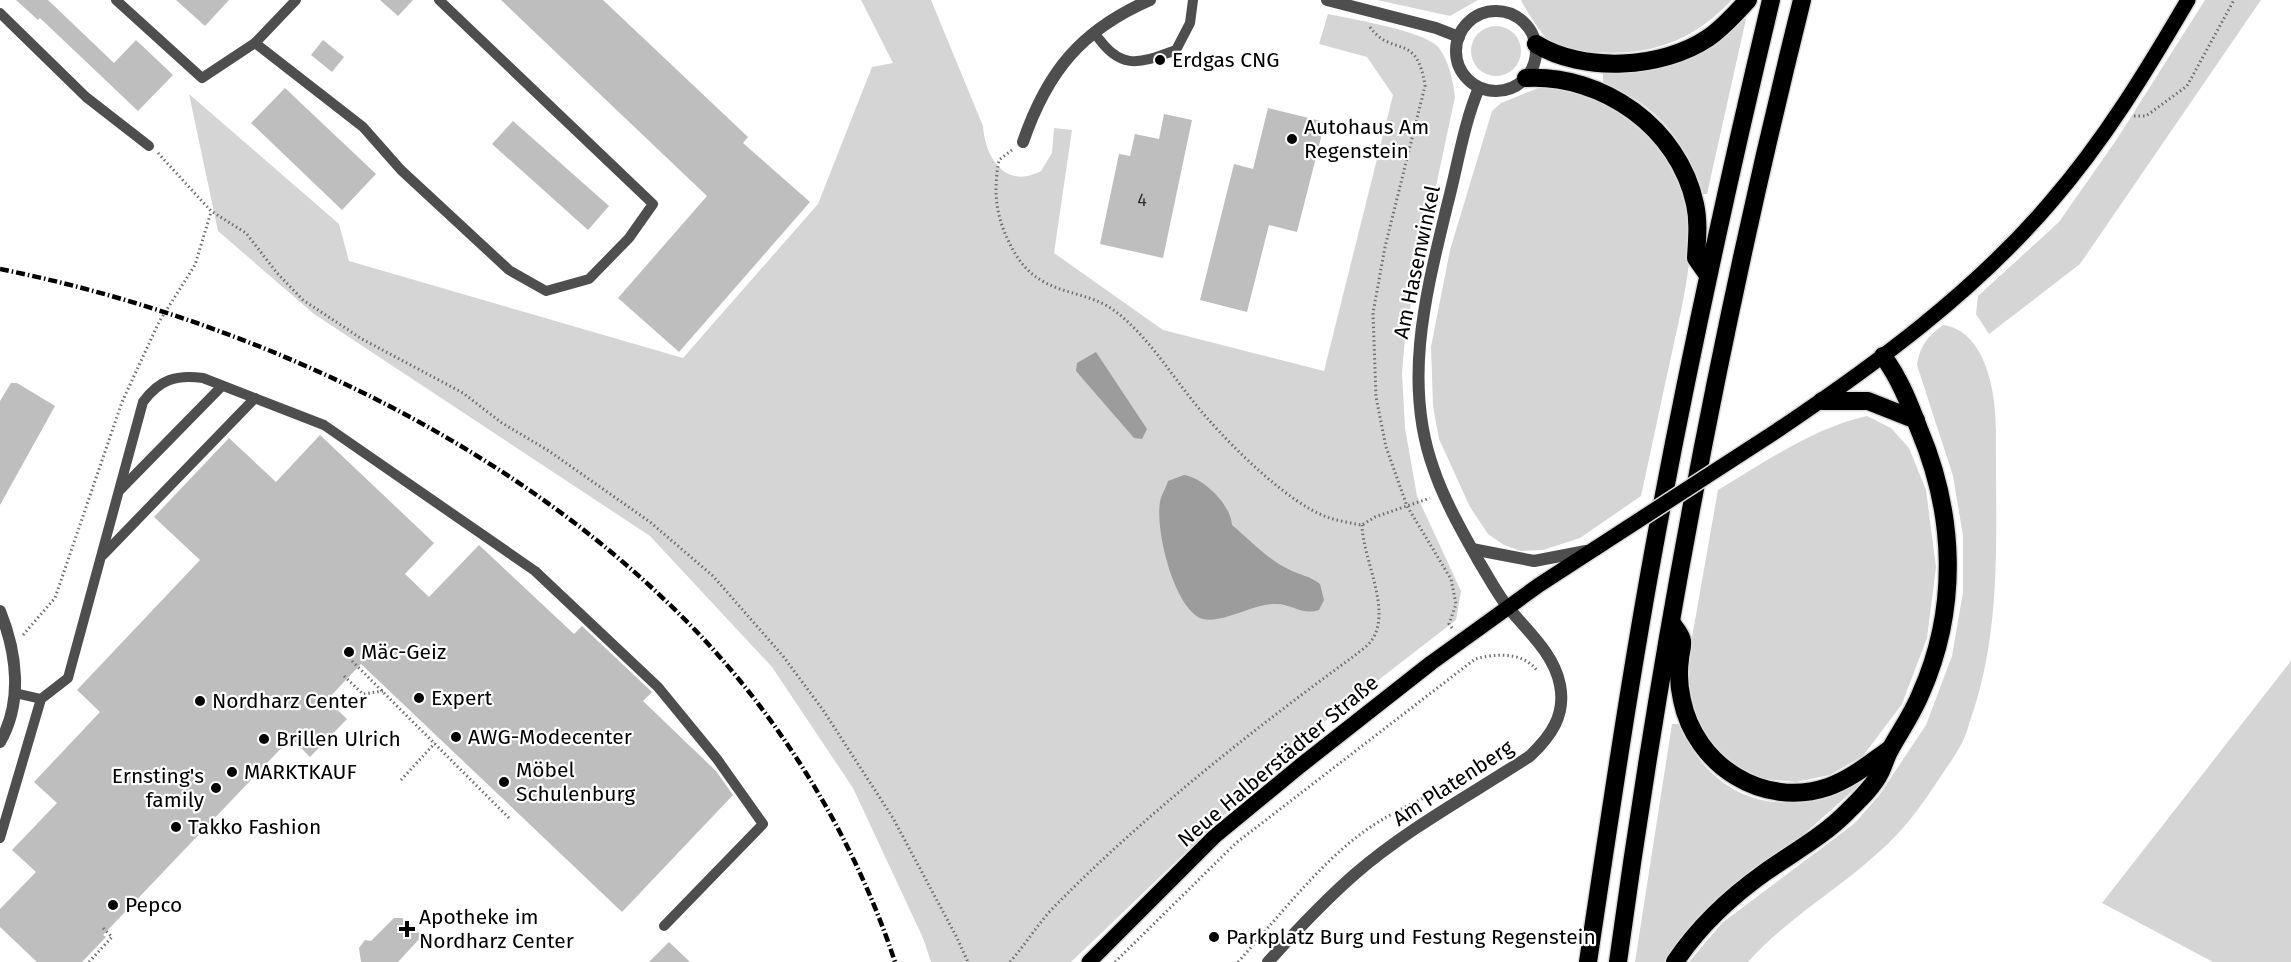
<svg xmlns="http://www.w3.org/2000/svg" width="2291" height="962" viewBox="0 0 2291 962" font-family="'Fira Sans',sans-serif">
  <style>
    .green { fill: #d5d5d5 }
    .water { fill: #9c9c9c }
    .building { fill: #bebebe }
    .lines { fill: none; stroke-linecap: round; stroke-linejoin: round }
    .primary-casing { stroke: #dbdbdb; stroke-width: 18 }
    .highway-casing { stroke: #dbdbdb; stroke-width: 21 }
    .path { stroke: #707070; stroke-width: 3; stroke-dasharray: 1.5 3; stroke-linecap: butt }
    .lane { stroke: #4e4e4e; stroke-width: 10 }
    .street { stroke: #4e4e4e; stroke-width: 12 }
    .primary { stroke: #000; stroke-width: 15 }
    .highway { stroke: #000; stroke-width: 18 }
    .rail { stroke: #000; stroke-width: 4.5; stroke-dasharray: 9 3 1.5 3; stroke-linecap: butt }
    .primary-bridge-casing { stroke: #dbdbdb; stroke-width: 18; stroke-linecap: butt }
    .primary-bridge { stroke: #000; stroke-width: 15 }
    .poi-dot { fill: #000; stroke: #fff; stroke-width: 2 }
    .labels { text-anchor: middle; dominant-baseline: central; stroke-width: 4.5; stroke-linejoin: round; paint-order: stroke }
    .number-label { font-size: 18px; fill: #303030 }
    .poi-label { font-size: 21px; fill: #000; stroke: #fff; text-anchor: start }
    .street-label { font-size: 21px; fill: #000; stroke: #fff }
  </style>
  <rect width="100%" height="100%" fill="#fff"/>
  <g class="green">
    <path d="M861,0h70l52,126c2,32 23,64 58,45l11,-18 2,-25 18,2 -18,123 109,77 161,41 69,-276 -26,-38 -48,-13 9,-30c23,5 98,17 111,34 10,13 14,33 16,49l-49,230 -4,46 3,55 12,68 44,95 -5,29 -141,109 -244,233h-140l-8,-24 -70,-150 -81,-121 -122,-131 -336,-222 -96,-83 -29,-137 150,130 10,37 334,97 135,-154 54,-137 21,-4z"/>
    <polygon points="1377,0 1478,0 1450,16"/>
    <path d="M1521,0h211c-41,42 -80,56 -140,52 -11,0 -25,0 -36,-5 -10,-5 -30,-36 -35,-47z"/>
    <polygon points="2205,0 2261,0 2080,264 1989,334 1976,314 1978,296 2059,222 2117,139"/>
    <path d="M1742,18l4,1 -39,175h-4c-17,-52 -47,-92 -100,-110v-13c52,3 105,-11 139,-53z"/>
    <circle cx="1496" cy="51" r="25"/>
    <path d="M1543,86c26,5 59,11 82,26 40,26 68,77 66,124 -1,38 -10,75 -18,112 -11,49 -21,98 -32,148l-61,42 -37,12 -22,1 -17,-6 -16,-11 -18,-27 -31,-68 -6,-33 -2,-59 19,-97 42,-139 9,-8z"/>
    <path d="M1943,325c43,6 53,68 53,104 -1,94 7,190 -22,280 -4,11 -7,24 -12,34 -8,15 -18,28 -27,42 -16,24 -33,47 -55,66 -42,39 -94,68 -132,111h-59l33,-39 133,-100 25,-29 46,-69 26,-69 11,-64v-56l-10,-60 -36,-111c3,-19 10,-28 26,-40z"/>
    <path d="M1867,416l24,12 18,20 17,42 10,77 -9,71 -25,66 -39,52 -33,19 -34,7 -40,-4 -31,-19 -21,-24 -14,-28 -2,-47 30,-170c47,-28 95,-62 149,-74z"/>
    <polygon points="2291,661 2291,962 2213,962 2102,903"/>
    <path d="M1672,724h7c24,57 73,90 136,75 17,-4 32,-13 46,-21l4,2 -70,62 -37,25 -55,45 -38,50h-30z"/>
  </g>
  <g class="water">
    <polygon points="1096,352 1147,429 1142,439 1134,438 1076,371 1077,363"/>
    <path d="M1184,475c20,3 47,30 48,50 18,15 36,35 58,45 10,5 20,6 30,14l4,16 -5,10c-17,6 -28,-7 -44,-6 -22,0 -53,20 -72,15 -29,-9 -48,-90 -43,-117 1,-7 6,-14 8,-21z"/>
  </g>
  <g class="building">
    <polygon points="16,0 48,0 114,63 136,40 173,75 138,111 40,18 38,20"/>
    <polygon points="176,0 229,0 205,26"/>
    <polygon points="380,0 413,0 398,16"/>
    <polygon points="501,0 603,0 748,137 743,143 810,202 679,352 618,298 707,196"/>
    <polygon points="323,40 344,57 332,72 311,55"/>
    <polygon points="285,88 376,174 342,210 251,123"/>
    <polygon points="1268,108 1325,122 1297,232 1269,225 1247,312 1200,300 1234,164 1253,169"/>
    <polygon points="1164,114 1192,120 1163,258 1100,244 1119,154 1130,156 1135,134 1159,139"/>
    <polygon points="513,121 609,206 588,230 492,144"/>
    <polygon points="11,383 17,383 55,406 0,505 0,401"/>
    <polygon points="320,435 434,543 405,574 429,597 479,545 574,634 582,626 652,692 643,701 716,771 733,795 622,912 361,664 327,700 347,719 310,757 291,738 103,935 106,937 82,962 37,962 0,927 0,909 36,872 12,850 57,803 34,782 100,712 77,690 200,560 154,517 229,438 276,482"/>
    <polygon points="394,918 402,918 422,936 398,962 361,962 359,948 365,940 371,941"/>
    <polygon points="669,942 690,962 649,962"/>
  </g>
  <g class="lines">
    <defs>
      <g id="primary">
        <path d="M1778,430c98,-66 195,-137 272,-227 54,-62 97,-133 138,-203"/>
        <polyline points="1089,962 1215,836 1300,766 1431,663 1539,585 1596,548"/>
      </g>
      <g id="highway">
        <path d="M1536,44c47,29 126,25 172,-6 15,-10 27,-24 40,-38"/>
        <path d="M1526,78c77,-4 153,50 169,126 4,18 2,36 1,54l12,17"/>
        <polyline points="1822,401 1868,401 1916,420"/>
        <path d="M1671,622c3,5 11,13 11,19 1,6 -2,13 -2,18 -2,14 -1,28 2,41 13,65 81,109 146,87 23,-8 42,-24 62,-38"/>
        <path d="M1588,962c23,-153 45,-305 74,-457 32,-169 69,-337 109,-505"/>
        <path d="M1618,962c44,-323 105,-645 184,-962"/>
        <path d="M1675,962c24,-36 54,-64 89,-89 28,-20 60,-37 84,-62 11,-11 25,-24 32,-38 4,-8 6,-17 11,-25 10,-18 22,-35 30,-55 38,-86 34,-179 -2,-264 -10,-26 -19,-50 -36,-73"/>
      </g>
    </defs>
    <use href="#primary" class="primary-casing"/>
    <use href="#highway" class="highway-casing"/>
    <g class="path">
      <path d="M1370,27c22,31 47,4 55,59l-40,161 -12,66 3,84 10,50 21,59 44,73 5,25 -7,20 4,5"/>
      <polyline points="2134,116 2146,116 2187,86 2234,0"/>
      <path d="M1012,150l-13,10c-7,36 -2,63 17,95 28,45 71,31 104,60 35,29 58,71 88,104 26,30 82,85 119,98 11,4 24,6 35,8l13,-8 55,-19"/>
      <polyline points="158,153 211,211 246,233 277,273 303,300 362,339 463,393 502,423 549,451 650,522 713,576 783,656 823,710 893,818 956,936 968,962"/>
      <polyline points="23,635 55,598 122,402 159,322 195,265 211,212"/>
      <polyline points="352,661 509,818"/>
      <polyline points="344,676 363,694 383,691"/>
      <polyline points="401,780 435,743"/>
      <polyline points="89,962 112,937 103,928"/>
      <path d="M1010,962c15,-17 27,-37 43,-54 90,-92 197,-176 301,-252 6,-5 14,-10 18,-16 20,-30 -9,-80 -10,-115"/>
      <path d="M1115,962l121,-119 239,-184c21,-6 50,-7 63,13"/>
      <path d="M1238,962c39,-43 75,-91 120,-126 28,-22 64,-37 96,-52"/>
    </g>
    <g class="lane">
      <polyline points="116,0 202,78 255,43 296,0"/>
      <polyline points="0,13 86,97 149,146"/>
      <path d="M1094,32c26,38 42,33 82,18l14,-27 3,-23"/>
      <polyline points="255,43 363,127 401,170 509,270 546,291 589,279 629,238 653,204 439,0"/>
      <polyline points="120,490 222,386"/>
      <polyline points="103,555 255,398"/>
      <polyline points="15,693 41,699"/>
      <path d="M0,838l41,-139 27,-21 75,-276c16,-22 33,-28 60,-24l121,47 211,146 123,116 59,72 46,65 -99,102"/>
    </g>
    <g class="street">
      <polyline points="1327,0 1436,28 1459,37"/>
      <circle cx="1496" cy="51" r="40"/>
      <path d="M1023,142c24,-70 58,-112 127,-142"/>
      <polyline points="1472,549 1534,561 1586,551"/>
      <path d="M0,611c17,42 23,91 0,131"/>
      <path d="M1268,962c28,-31 56,-61 87,-88 53,-46 117,-80 175,-118 21,-20 36,-41 30,-71 -6,-32 -34,-55 -53,-79 -11,-14 -19,-30 -29,-46 -16,-29 -33,-58 -44,-90 -32,-87 -8,-177 13,-264 10,-37 17,-84 32,-118"/>
    </g>
    <use href="#primary" class="primary"/>
    <use href="#highway" class="highway"/>
    <path class="rail" d="M0,269c239,48 491,163 668,334 102,97 183,225 227,359"/>
    <defs>
      <polyline id="primary-bridge" points="1596,548 1778,430"/>
    </defs>
    <use href="#primary-bridge" class="primary-bridge-casing"/>
    <use href="#primary-bridge" class="primary-bridge"/>
  </g>
  <g class="poi-dot">
    <circle cx="1160" cy="60" r="6"/>
    <circle cx="1292" cy="139" r="6"/>
    <circle cx="349" cy="652" r="6"/>
    <circle cx="419" cy="698" r="6"/>
    <circle cx="200" cy="701" r="6"/>
    <circle cx="456" cy="737" r="6"/>
    <circle cx="264" cy="739" r="6"/>
    <circle cx="232" cy="772" r="6"/>
    <circle cx="504" cy="782" r="6"/>
    <circle cx="216" cy="788" r="6"/>
    <circle cx="176" cy="827" r="6"/>
    <circle cx="113" cy="905" r="6"/>
    <path d="M404 920h6v6h6v6h-6v6h-6v-6h-6v-6h6z"/>
    <circle cx="1214" cy="937" r="6"/>
  </g>
  <g class="labels">
    <g class="number-label">
      <text x="1142" y="200">4</text>
    </g>
    <g class="poi-label">
      <text x="1172" y="60">Erdgas CNG</text>
      <text x="1304" y="127">Autohaus Am<tspan x="1304" dy="24">Regenstein</tspan></text>
      <text x="361" y="652">Mäc-Geiz</text>
      <text x="431" y="698">Expert</text>
      <text x="212" y="701">Nordharz Center</text>
      <text x="468" y="737">AWG-Modecenter</text>
      <text x="276" y="739">Brillen Ulrich</text>
      <text x="516" y="770">Möbel<tspan x="516" dy="24">Schulenburg</tspan></text>
      <text x="244" y="772">MARKTKAUF</text>
      <text x="204" y="776" text-anchor="end">Ernsting's<tspan x="204" dy="24">family</tspan></text>
      <text x="188" y="827">Takko Fashion</text>
      <text x="125" y="905">Pepco</text>
      <text x="419" y="917">Apotheke im<tspan x="419" dy="24">Nordharz Center</tspan></text>
      <text x="1226" y="937">Parkplatz Burg und Festung Regenstein</text>
    </g>
    <g class="street-label">
      <text transform="translate(1417 262) rotate(-78)">Am Hasenwinkel</text>
      <text transform="translate(1278 761) rotate(-40)">Neue Halberstädter Straße</text>
      <text transform="translate(1453 783) rotate(-33)">Am Platenberg</text>
    </g>
  </g>
</svg>
